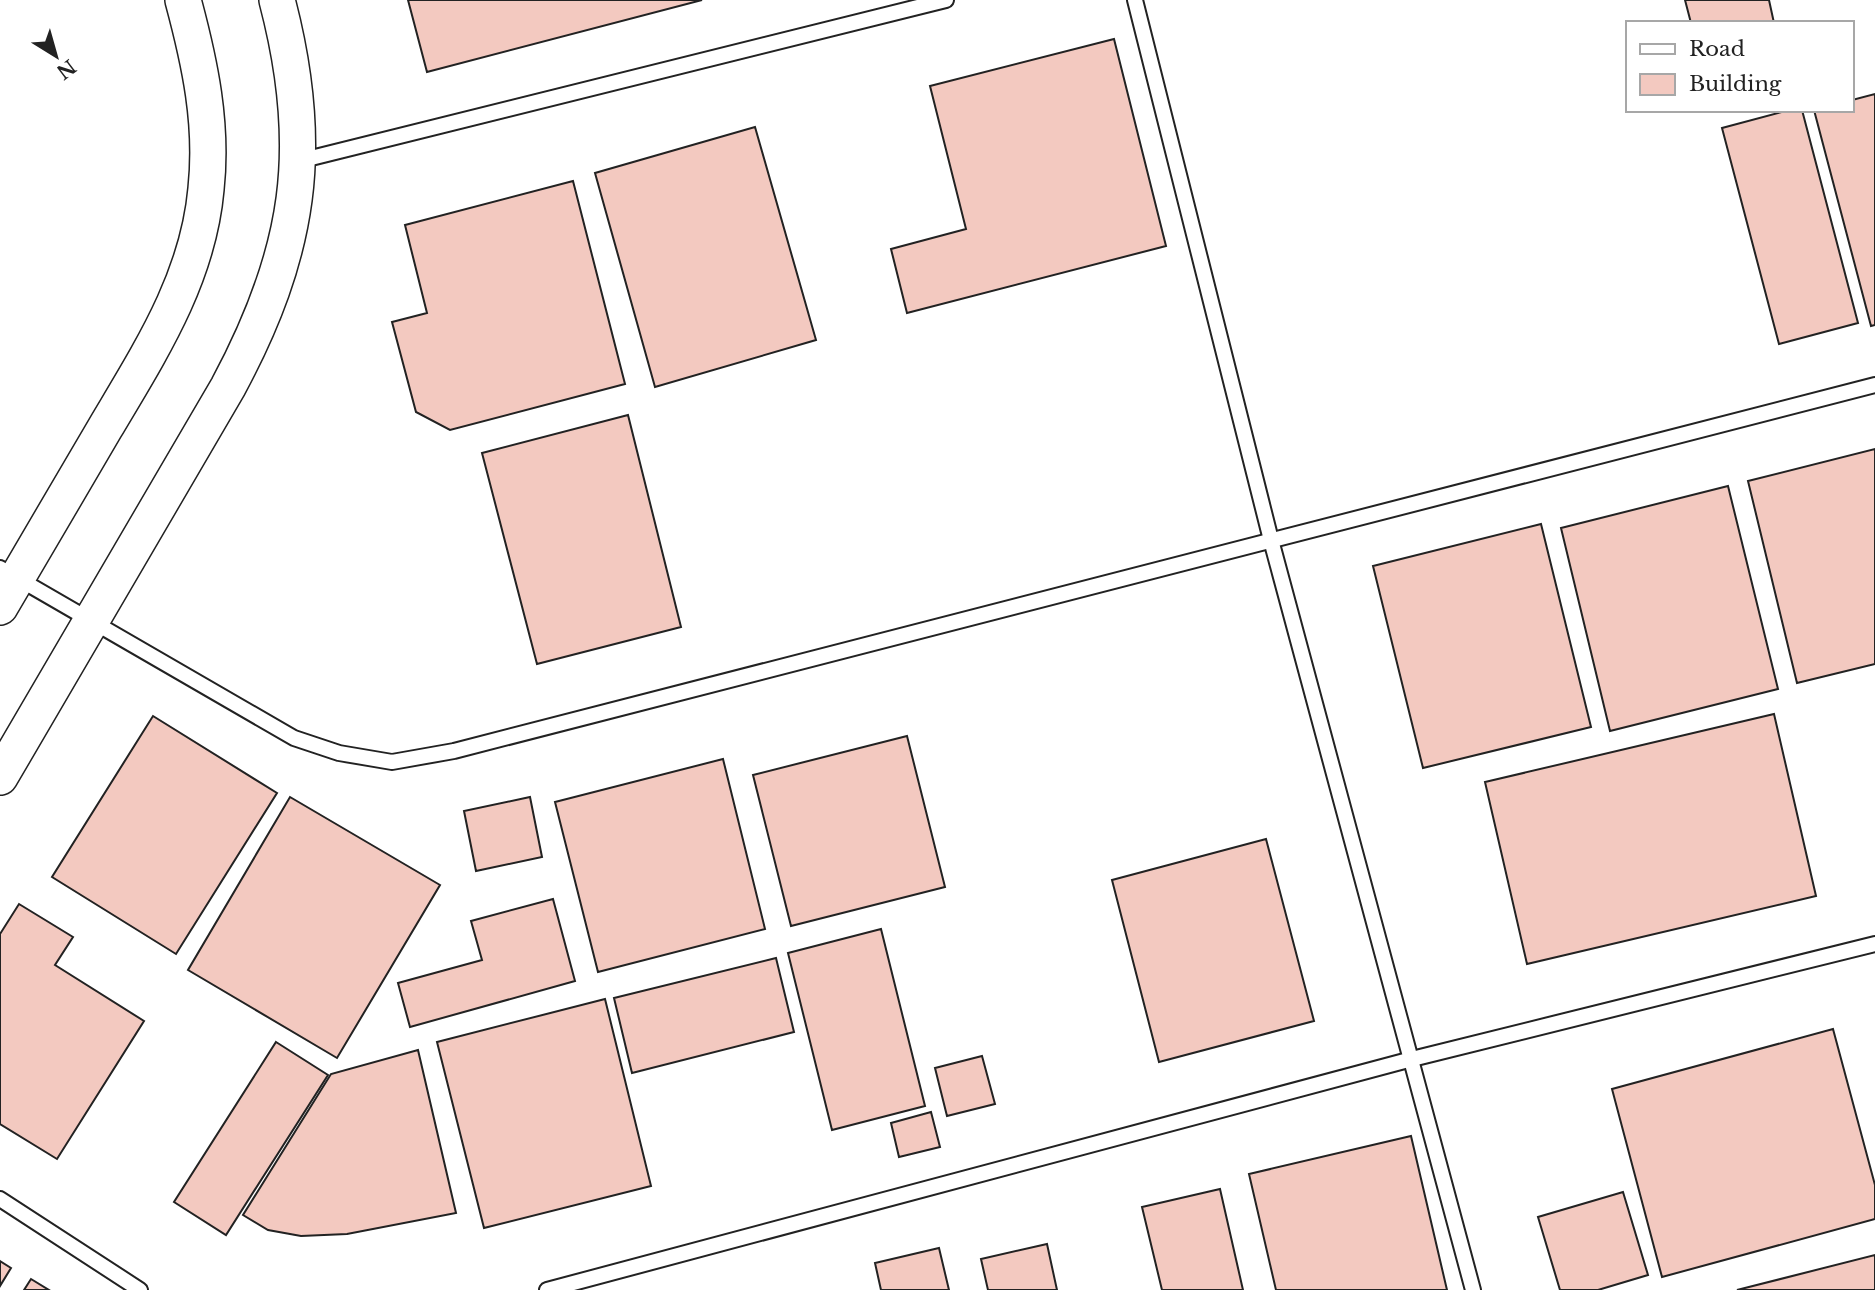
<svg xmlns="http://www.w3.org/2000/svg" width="1875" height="1290" viewBox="0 0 1875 1290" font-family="'Libre Baskerville',serif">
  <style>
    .building { fill: #f3c9c0; stroke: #222; stroke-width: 2 }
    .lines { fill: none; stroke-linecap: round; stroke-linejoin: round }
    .service-casing { stroke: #222; stroke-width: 18 }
    .tertiary-casing { stroke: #222; stroke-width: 38 }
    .service { stroke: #fff; stroke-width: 14 }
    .tertiary { stroke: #fff; stroke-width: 35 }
  </style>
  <rect width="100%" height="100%" fill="#fff"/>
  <g class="building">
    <polygon points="408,0 702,0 427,72"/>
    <polygon points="1685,0 1769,0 1774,23 1691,23"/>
    <polygon points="1114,39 1166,246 907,313 891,249 966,229 930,86"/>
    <polygon points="1875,94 1875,325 1871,326 1814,110 1852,110 1852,100"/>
    <polygon points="1789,110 1802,110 1858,323 1779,344 1722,128"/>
    <polygon points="755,127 816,340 655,387 595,173"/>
    <polygon points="573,181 625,384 450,430 416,412 392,322 427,313 405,225"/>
    <polygon points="628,415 681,627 537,664 482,453"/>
    <polygon points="1875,449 1875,664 1797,683 1748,481"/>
    <polygon points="1728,486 1778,689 1610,731 1561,528"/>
    <polygon points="1541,524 1591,727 1423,768 1373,566"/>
    <polygon points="1774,714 1816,896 1527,964 1485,782"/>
    <polygon points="153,716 277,793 176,954 52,877"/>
    <polygon points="907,736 945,887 791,926 753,775"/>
    <polygon points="723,759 765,929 598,972 555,802"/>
    <polygon points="290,797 440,885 337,1058 188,970"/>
    <polygon points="530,797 542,857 476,871 464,811"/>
    <polygon points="1266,839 1314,1021 1159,1062 1112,880"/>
    <polygon points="553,899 575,981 410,1027 398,983 482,960 471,921"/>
    <polygon points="19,904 73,937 55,965 144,1021 57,1159 0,1124 0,934"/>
    <polygon points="881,929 925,1106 832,1130 788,953"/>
    <polygon points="776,958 794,1032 632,1073 614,998"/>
    <polygon points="605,999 651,1186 484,1228 437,1042"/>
    <polygon points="1833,1029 1875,1185 1875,1219 1662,1277 1612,1089"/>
    <polygon points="276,1042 328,1075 226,1235 174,1202"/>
    <polygon points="418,1050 456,1213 347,1234 301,1236 268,1230 243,1215 331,1074"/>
    <polygon points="982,1056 995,1104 947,1116 935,1068"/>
    <polygon points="931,1112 940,1147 899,1157 891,1123"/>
    <polygon points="1411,1136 1447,1290 1276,1290 1249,1174"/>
    <polygon points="1220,1189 1243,1290 1162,1290 1142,1207"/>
    <polygon points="1623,1192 1648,1275 1598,1290 1560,1290 1538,1217"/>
    <polygon points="1047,1244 1057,1290 988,1290 981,1259"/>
    <polygon points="939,1248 949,1290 881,1290 875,1263"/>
    <polygon points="1875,1255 1875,1290 1737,1290"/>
    <polygon points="0,1261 11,1268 0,1286"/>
    <polygon points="31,1279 49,1290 24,1290"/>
  </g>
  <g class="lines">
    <defs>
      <g id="service">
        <polyline points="1135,0 1271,540 1473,1290"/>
        <polyline points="299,161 946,0"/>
        <polyline points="0,568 294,738 339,753 392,762 454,751 1875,385"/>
        <polyline points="0,1199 140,1290"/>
        <polyline points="547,1290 1412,1059 1875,944"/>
      </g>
      <g id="tertiary">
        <path d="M0,607c35,-60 70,-120 105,-179 45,-76 93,-149 101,-239 7,-65 -6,-126 -23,-189"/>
        <path d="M0,777l228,-390c72,-134 88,-239 49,-387"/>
      </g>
    </defs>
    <use href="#service" class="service-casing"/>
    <use href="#tertiary" class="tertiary-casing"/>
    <use href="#service" class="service"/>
    <use href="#tertiary" class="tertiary"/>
  </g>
  <rect x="1626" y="21" width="228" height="91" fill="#ffffff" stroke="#a7a7a7" stroke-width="2"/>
  <rect x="1640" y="44" width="35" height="10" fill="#ffffff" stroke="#a7a7a7" stroke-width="2"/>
  <text x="1689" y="56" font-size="21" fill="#222222">Road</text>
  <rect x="1640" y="74" width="35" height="21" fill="#f3c9c0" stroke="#a7a7a7" stroke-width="2"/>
  <text x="1689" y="91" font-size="21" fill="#222222">Building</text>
  <g transform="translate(56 56) rotate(143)" stroke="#ffffff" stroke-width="5" paint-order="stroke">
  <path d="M0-5L12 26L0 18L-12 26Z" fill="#222222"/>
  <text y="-10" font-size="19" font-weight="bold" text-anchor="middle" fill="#222222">N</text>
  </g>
</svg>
